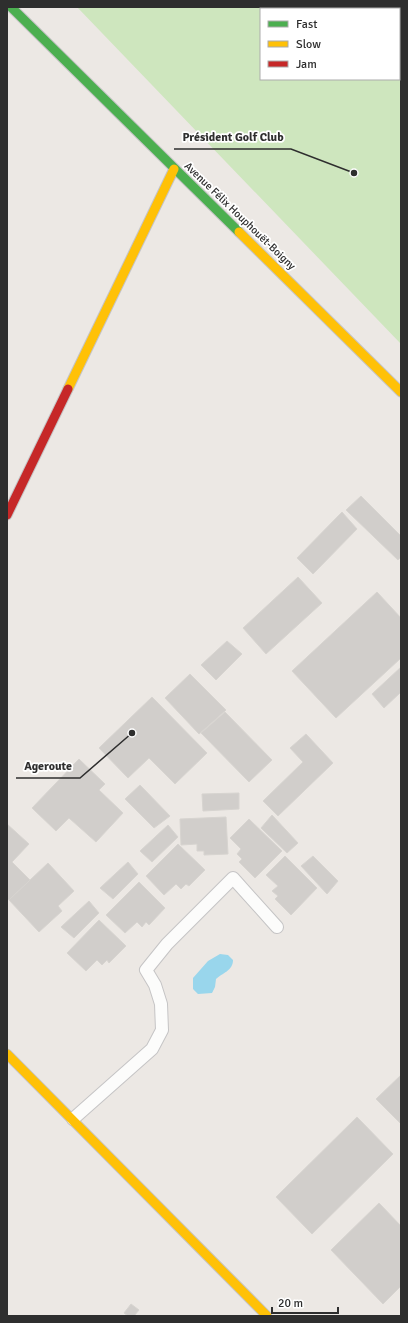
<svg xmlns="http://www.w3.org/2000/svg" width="408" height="1323" viewBox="0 0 408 1323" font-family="Signika,sans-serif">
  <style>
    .green { fill: #cee6be; fill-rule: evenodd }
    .water { fill: #99d6ec }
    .building { fill: #d1cecb; stroke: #d7d4d0 }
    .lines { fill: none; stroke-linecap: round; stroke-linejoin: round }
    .lane-casing { stroke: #c5c4c5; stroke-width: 14 }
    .fast-casing { stroke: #c5c4c5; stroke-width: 11 }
    .slow-casing { stroke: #c5c4c5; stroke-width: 11 }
    .jam-casing { stroke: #c5c4c5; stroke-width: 11 }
    .lane { stroke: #fcfcfb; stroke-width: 12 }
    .fast { stroke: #4caf50; stroke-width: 9 }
    .slow { stroke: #ffc107; stroke-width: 9 }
    .jam { stroke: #c62828; stroke-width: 9 }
    .labels { text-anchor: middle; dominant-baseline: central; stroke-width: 3.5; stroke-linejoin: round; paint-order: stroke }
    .street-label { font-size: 11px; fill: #2e2e2e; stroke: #fff }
    .leader { fill: none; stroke: #2e2e2e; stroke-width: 1.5 }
    .callout-dot { fill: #2e2e2e; stroke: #fff; stroke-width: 1.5 }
    .callout-label { font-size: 12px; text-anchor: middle; font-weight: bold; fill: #2e2e2e; stroke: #fff; stroke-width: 3.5; stroke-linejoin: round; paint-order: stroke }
  </style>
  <rect width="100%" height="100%" fill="#ece8e4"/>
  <path class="green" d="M77,7h324v337zM261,9h138v70h-138z"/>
  <path class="water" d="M220,954l8,1 5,5c0,11 -11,13 -17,19l-1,8 -3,6 -14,1 -5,-5v-11l15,-17z"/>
  <g class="building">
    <polygon points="361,496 401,536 401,557 398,560 346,510"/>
    <polygon points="342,512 357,529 313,574 297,558"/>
    <polygon points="298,577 322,603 266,654 243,628"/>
    <polygon points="377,592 401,618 401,658 336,718 292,671"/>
    <polygon points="227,641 242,654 216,680 201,665"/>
    <polygon points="401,667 401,692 384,708 372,694"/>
    <polygon points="190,674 226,710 199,734 165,698"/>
    <polygon points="152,697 207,753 175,784 149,758 128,778 99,748"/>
    <polygon points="225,712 272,760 249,782 201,733"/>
    <polygon points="306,734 333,763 278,816 263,801 303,762 290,748"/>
    <polygon points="79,759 105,784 99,790 123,813 96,842 69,818 56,831 32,808"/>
    <polygon points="140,785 170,816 154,828 125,799"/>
    <polygon points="239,793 239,809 203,811 202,794"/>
    <polygon points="272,815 298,843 287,853 261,828"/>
    <polygon points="226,817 228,854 204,855 204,851 197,851 197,844 181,845 180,819"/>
    <polygon points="249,819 282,851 255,878 239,862 242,859 237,854 241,849 230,838"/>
    <polygon points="7,824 29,844 12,862 30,880 9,900 7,898"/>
    <polygon points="168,825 178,837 152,862 140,851"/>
    <polygon points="178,844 205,870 189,886 186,884 181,889 176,884 164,895 146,876"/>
    <polygon points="285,856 317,888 291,915 275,899 278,896 272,891 278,886 266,875"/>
    <polygon points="313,856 338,881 327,894 301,866"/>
    <polygon points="128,862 138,874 113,899 100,888"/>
    <polygon points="48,863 74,891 58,906 62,911 39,932 9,900"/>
    <polygon points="139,882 165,908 149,925 146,922 142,927 137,922 125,933 106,915"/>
    <polygon points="89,901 99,913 74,938 61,927"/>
    <polygon points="99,920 126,946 109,963 107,960 102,965 97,960 86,971 67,953"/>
    <polygon points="401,1075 401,1124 376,1099"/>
    <polygon points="357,1117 393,1154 312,1234 276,1197"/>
    <polygon points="379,1203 401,1226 401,1286 383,1304 331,1250"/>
    <polygon points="131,1304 139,1310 134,1316 128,1316 124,1313"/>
  </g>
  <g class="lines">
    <defs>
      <polyline id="lane" points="73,1119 152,1049 162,1030 161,1004 155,985 146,970 167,944 233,878 277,927"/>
      <polyline id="fast" points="11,7 239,232"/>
      <g id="slow">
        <polyline points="239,232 401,392"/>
        <polyline points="68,389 174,169"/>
        <polyline points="7,1054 267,1316"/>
      </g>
      <polyline id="jam" points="7,515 68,389"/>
    </defs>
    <use href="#lane" class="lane-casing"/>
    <use href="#fast" class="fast-casing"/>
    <use href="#slow" class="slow-casing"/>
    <use href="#jam" class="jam-casing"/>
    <use href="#lane" class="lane"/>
    <use href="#fast" class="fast"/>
    <use href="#slow" class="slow"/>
    <use href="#jam" class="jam"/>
  </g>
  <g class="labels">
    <g class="street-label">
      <text transform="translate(240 216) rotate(44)">Avenue Félix Houphouët-Boigny</text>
    </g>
  </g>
  <path class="leader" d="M354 173L291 149H174M132 733L80 778H16"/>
  <g class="callout-dot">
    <circle cx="354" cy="173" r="4"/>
    <circle cx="132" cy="733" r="4"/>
  </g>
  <g class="callout-label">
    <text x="233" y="141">Président Golf Club</text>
    <text x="48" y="770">Ageroute</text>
  </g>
  <rect width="408" height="1323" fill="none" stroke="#2e2e2e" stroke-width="16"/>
  <rect x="260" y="8" width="140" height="72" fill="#ffffff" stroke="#ababab"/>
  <rect x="268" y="21" width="20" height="6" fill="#4caf50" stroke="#ababab"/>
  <text x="296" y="28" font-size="12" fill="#2e2e2e">Fast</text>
  <rect x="268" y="41" width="20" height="6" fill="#ffc107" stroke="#ababab"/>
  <text x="296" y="48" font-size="12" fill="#2e2e2e">Slow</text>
  <rect x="268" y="61" width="20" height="6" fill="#c62828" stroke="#ababab"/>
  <text x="296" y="68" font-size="12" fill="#2e2e2e">Jam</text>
  <path d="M272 1307v6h66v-6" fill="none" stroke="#2e2e2e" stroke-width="2"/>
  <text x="278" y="1307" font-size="12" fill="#2e2e2e" stroke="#ffffff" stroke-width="3" paint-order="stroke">20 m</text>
</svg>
